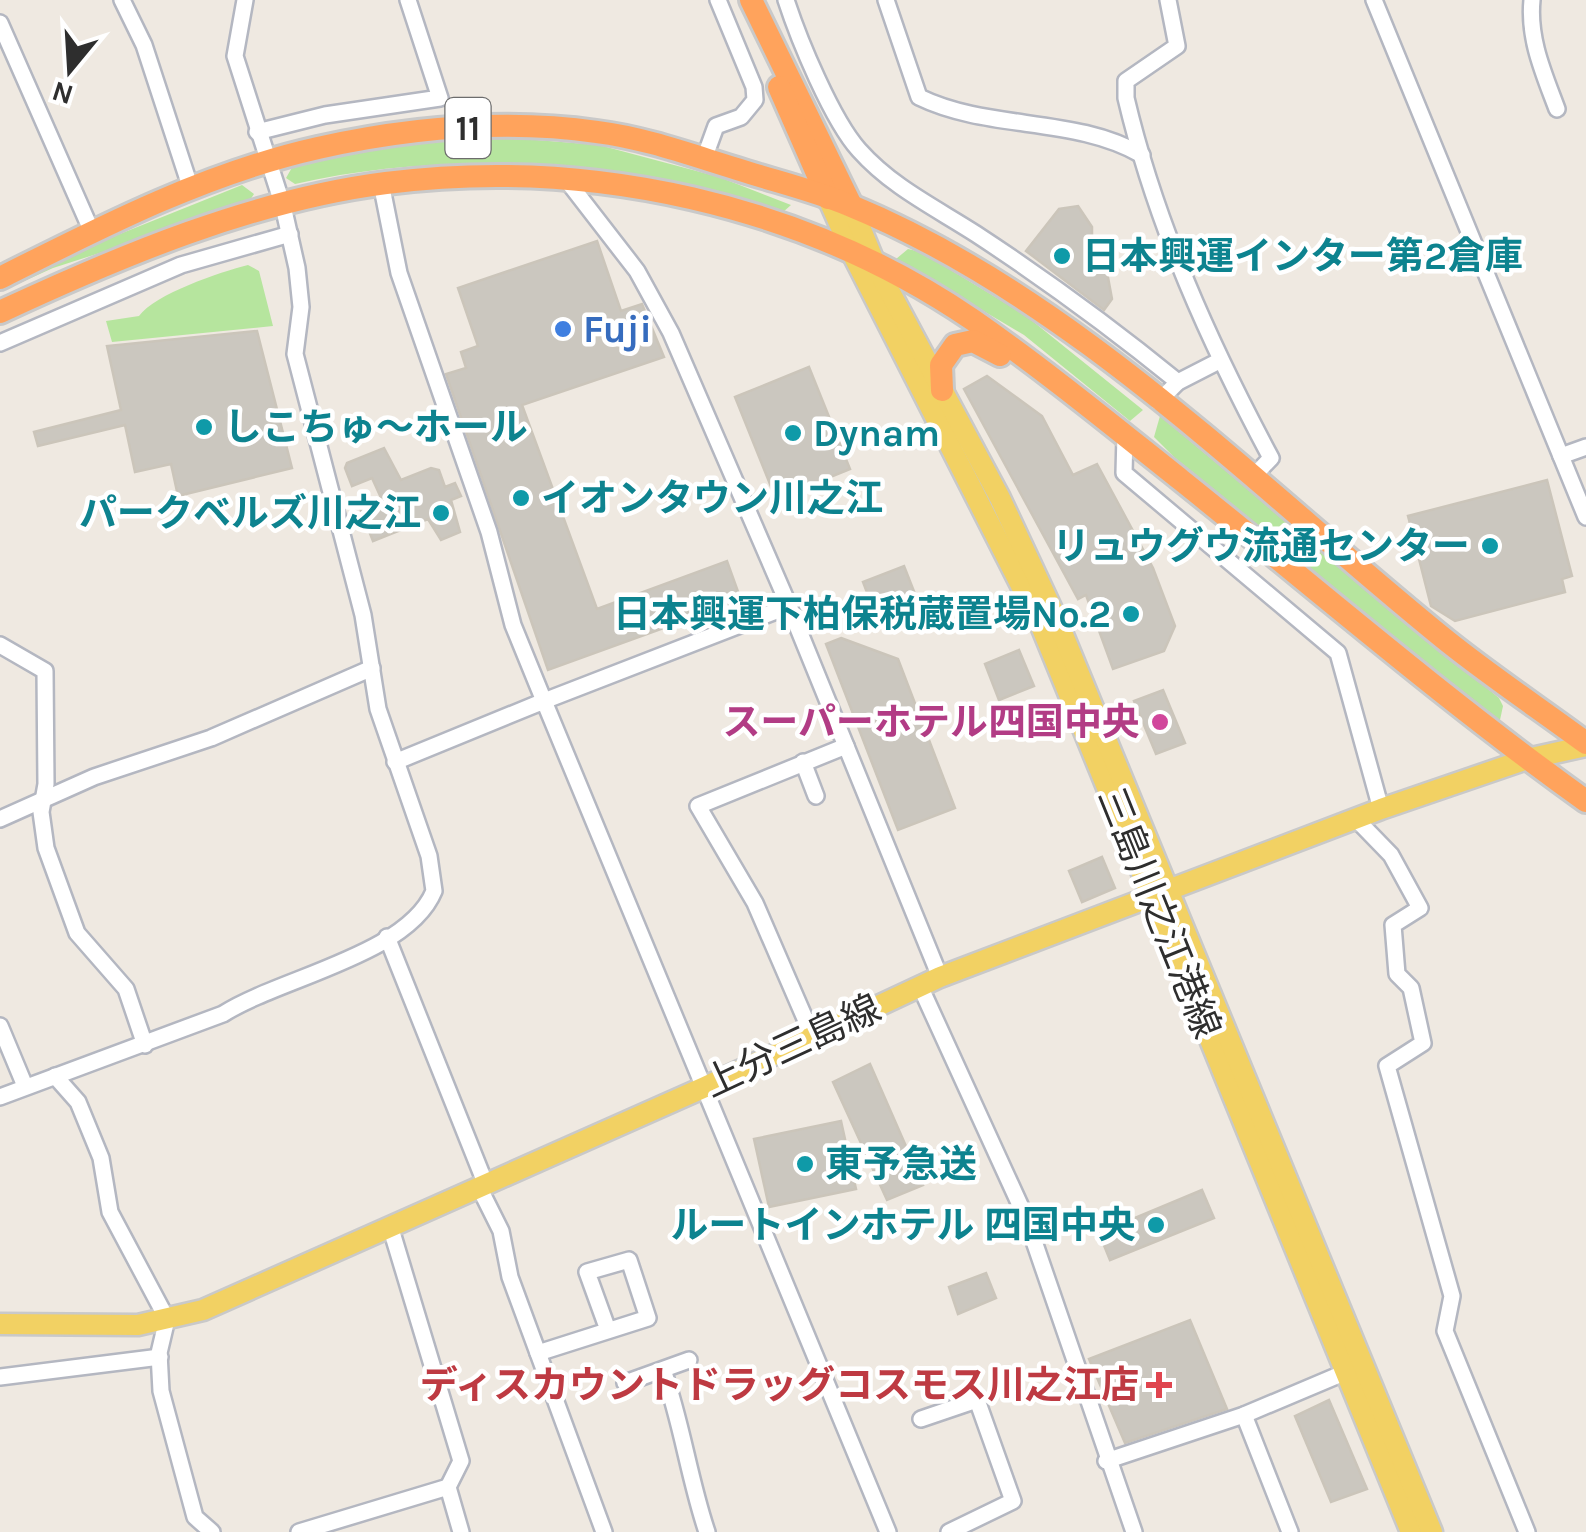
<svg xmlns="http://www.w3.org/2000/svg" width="1586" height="1532" viewBox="0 0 1586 1532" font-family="Karla,'Noto Sans JP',sans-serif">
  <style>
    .green { fill: #b6e59e }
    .building { fill: #cbc7bf; stroke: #cbc5ba; stroke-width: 2.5 }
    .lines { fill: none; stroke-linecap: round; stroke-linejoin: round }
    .minor-casing { stroke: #b4b7c1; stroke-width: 20 }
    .major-casing { stroke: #c9c9c9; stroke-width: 25 }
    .highway-casing { stroke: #c9c9c9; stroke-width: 28 }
    .minor { stroke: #fff; stroke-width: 15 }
    .major { stroke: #f2d163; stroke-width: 20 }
    .highway { stroke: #ffa35c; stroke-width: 22 }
    .culture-dot { fill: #0f9aa8; stroke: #fff; stroke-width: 4 }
    .shop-dot { fill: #3f7fe0; stroke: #fff; stroke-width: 4 }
    .hotel-dot { fill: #d1479c; stroke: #fff; stroke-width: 4 }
    .health-dot { fill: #e0444e; stroke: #fff; stroke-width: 4 }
    .labels { text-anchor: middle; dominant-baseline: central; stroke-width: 9; stroke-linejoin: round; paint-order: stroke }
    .shield { fill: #fff; stroke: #6d6d6d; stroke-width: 2.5 }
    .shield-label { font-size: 35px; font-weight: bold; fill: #2e2e2e }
    .culture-label { font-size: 38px; font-weight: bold; fill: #0d838f; stroke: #fff; text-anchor: start }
    .shop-label { font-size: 38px; font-weight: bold; fill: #366cbe; stroke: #fff; text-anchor: start }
    .hotel-label { font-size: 38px; font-weight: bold; fill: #b23c85; stroke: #fff; text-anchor: end }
    .street-label { font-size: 38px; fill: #2e2e2e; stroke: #fff }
    .health-label { font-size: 38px; font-weight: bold; fill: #be3a42; stroke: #fff; text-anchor: end }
  </style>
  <rect width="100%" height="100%" fill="#efe9e1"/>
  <g class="green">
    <path d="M500,137l99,8 120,32 72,28 -9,8c-157,-49 -325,-66 -487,-29l-9,-6 8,-14c68,-15 135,-23 206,-27z"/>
    <polygon points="242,185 254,194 246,206 53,268 0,292 75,252"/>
    <polygon points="908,249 921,252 1025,315 1143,410 1130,421 1024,335 896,259"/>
    <path d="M248,265l11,6 14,55 -161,16 -6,-21 33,-5c16,-22 81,-44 109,-51z"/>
    <polygon points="1160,416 1499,698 1503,706 1500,720 1493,721 1174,457 1154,437"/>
  </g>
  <g class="building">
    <polygon points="1078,206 1092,227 1092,260 1107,272 1112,299 1104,310 1026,251 1059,209"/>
    <polygon points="597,241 621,311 642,304 664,357 522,405 597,609 727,561 741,600 548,670 446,374 466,368 461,352 478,346 458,288"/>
    <polygon points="257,331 292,468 178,496 171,464 135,472 125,425 38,446 34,432 121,410 107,346"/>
    <polygon points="809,367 850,469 776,499 735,397"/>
    <polygon points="987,376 1042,416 1073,475 1097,464 1153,568 1175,626 1164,651 1113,669 1086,595 1078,599 964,389"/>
    <polygon points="384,448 401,480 431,468 439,470 445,487 455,483 461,496 451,500 460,532 441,540 428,519 373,541 360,508 382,500 372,478 352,486 345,468 347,463"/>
    <polygon points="1547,480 1572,576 1562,579 1565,592 1455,621 1431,606 1408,516"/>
    <polygon points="904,566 917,599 876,616 863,582"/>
    <polygon points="841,638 898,659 955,808 898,830 826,644"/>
    <polygon points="1019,650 1034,686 999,700 985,664"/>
    <polygon points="1163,690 1185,743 1156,754 1134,701"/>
    <polygon points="1102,857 1115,888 1082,902 1069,871"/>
    <polygon points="870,1064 923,1185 887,1200 833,1082"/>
    <polygon points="841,1121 856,1189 769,1207 754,1139"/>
    <polygon points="1202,1190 1214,1218 1110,1260 1099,1233"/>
    <polygon points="986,1273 996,1298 958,1314 949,1287"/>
    <polygon points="1190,1320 1227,1409 1125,1443 1089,1359"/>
    <polygon points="1329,1400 1367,1489 1331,1502 1295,1416"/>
  </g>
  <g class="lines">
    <defs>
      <g id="minor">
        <polyline points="122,0 144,45 191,189"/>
        <path d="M786,0c13,40 46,120 73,150 33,37 75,57 117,84 70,46 137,95 202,148"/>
        <path d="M886,0l33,97c70,34 156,19 223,58"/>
        <path d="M1168,0l9,46 -51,35v17c30,127 84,246 145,360l-19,20"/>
        <polyline points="1374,0 1586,517"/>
        <path d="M1532,0c-4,39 12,74 25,109"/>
        <polyline points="0,23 92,232"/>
        <polyline points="257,132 325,115 440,98 408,0"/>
        <polyline points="704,159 716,126 741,117 755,100 754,87 718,0"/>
        <polyline points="565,178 637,271 671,333 789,606 940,977"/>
        <polyline points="381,183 399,273 489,532 513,625 544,701 789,606"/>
        <polyline points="0,343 181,265 290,234"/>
        <polyline points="1158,402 1178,382 1219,361"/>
        <polyline points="1125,435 1124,473 1338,653 1381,809"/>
        <polyline points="1561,456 1586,447"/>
        <polyline points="0,645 45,671 46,784 41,812 46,848 77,933 126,989 145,1045"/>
        <polyline points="395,762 544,701 888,1532"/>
        <polyline points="803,762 816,796"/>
        <polyline points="0,819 94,777 211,738 372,668"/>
        <polyline points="1357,820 1391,855 1420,908 1393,925 1397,974 1411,988 1423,1043 1387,1066 1452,1296 1445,1331 1527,1532"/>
        <polyline points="387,937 486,1185"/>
        <polyline points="920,986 1026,1218 1134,1532"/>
        <polyline points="0,1026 25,1086"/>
        <polyline points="813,1037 755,903 698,806 846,746"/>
        <polyline points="55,1076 78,1102 101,1158 110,1212 167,1319 159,1353 161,1391 195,1517 212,1532"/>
        <path d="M0,1097l223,-83c56,-36 185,-59 211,-123l-5,-35 -51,-147 -15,-94 -68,-261 6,-47 -4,-39 -14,-62 -48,-150 10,-56"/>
        <polyline points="480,1189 501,1231 510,1277 604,1532"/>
        <polyline points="391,1229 461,1461 448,1487 461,1532"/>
        <polyline points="538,1353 648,1318 629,1260 587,1272 608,1330"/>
        <path d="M663,1370c19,53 26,109 44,162"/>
        <polyline points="0,1377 160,1357"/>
        <polyline points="625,1383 689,1360"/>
        <polyline points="1244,1415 1290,1532"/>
        <polyline points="921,1419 977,1400 1013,1501 949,1532"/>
        <polyline points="1106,1461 1244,1415 1346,1372"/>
        <polyline points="299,1532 448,1487"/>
      </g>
      <g id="major">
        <polyline points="828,198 853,255 1039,621 1411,1532"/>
        <polyline points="851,205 876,266 1000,498 1057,620 1432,1532"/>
        <polyline points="0,1324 138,1325 203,1310 705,1087 940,977 1381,809 1527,759 1586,746"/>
      </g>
      <g id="highway">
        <polyline points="751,0 851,205"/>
        <polyline points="779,87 828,198"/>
        <path d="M0,278c101,-51 206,-105 318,-130 90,-20 187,-29 279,-16 48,6 94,23 140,37 37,12 76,21 112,36 225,92 412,286 598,436 45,36 93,68 139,102"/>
        <path d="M0,312c120,-56 253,-112 386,-129 203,-26 417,21 587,137 72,50 140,106 208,160 135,108 265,221 405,321"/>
        <polyline points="942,390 941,365 955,345 973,341 1000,355"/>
      </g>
    </defs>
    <use href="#minor" class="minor-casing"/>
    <use href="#major" class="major-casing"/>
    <use href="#highway" class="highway-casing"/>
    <use href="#minor" class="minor"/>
    <use href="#major" class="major"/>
    <use href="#highway" class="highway"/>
  </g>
  <g class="culture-dot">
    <circle cx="1062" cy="256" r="10"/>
    <circle cx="204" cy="427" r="10"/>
    <circle cx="793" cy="433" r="10"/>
    <circle cx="521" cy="498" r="10"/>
    <circle cx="441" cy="513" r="10"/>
    <circle cx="1490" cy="546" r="10"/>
    <circle cx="1131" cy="614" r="10"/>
    <circle cx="805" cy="1164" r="10"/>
    <circle cx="1156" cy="1225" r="10"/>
  </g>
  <circle class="shop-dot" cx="563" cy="329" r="10"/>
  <circle class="hotel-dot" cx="1160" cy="722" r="10"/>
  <path class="health-dot" d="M1154 1370h10v10h10v10h-10v10h-10v-10h-10v-10h10z"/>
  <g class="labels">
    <rect class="shield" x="445.5" y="98" width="45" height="60" rx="8"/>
    <g class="shield-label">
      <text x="468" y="128">11</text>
    </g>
    <g class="culture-label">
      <text x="1082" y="256">日本興運インター第2倉庫</text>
      <text x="224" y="427">しこちゅ～ホール</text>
      <text x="813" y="433">Dynam</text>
      <text x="541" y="498">イオンタウン川之江</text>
      <text x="421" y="513" text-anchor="end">パークベルズ川之江</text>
      <text x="1470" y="546" text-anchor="end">リュウグウ流通センター</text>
      <text x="1111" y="614" text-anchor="end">日本興運下柏保税蔵置場No.2</text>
      <text x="825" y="1164">東予急送</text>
      <text x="1136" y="1225" text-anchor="end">ルートインホテル 四国中央</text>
    </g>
    <g class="shop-label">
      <text x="583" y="329">Fuji</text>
    </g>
    <g class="hotel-label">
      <text x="1140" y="722">スーパーホテル四国中央</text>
    </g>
    <g class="street-label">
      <text transform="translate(1159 913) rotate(68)">三島川之江港線</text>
      <text transform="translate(792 1046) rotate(-25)">上分三島線</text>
    </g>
    <g class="health-label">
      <text x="1139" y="1385">ディスカウントドラッグコスモス川之江店</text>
    </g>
  </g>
  <g transform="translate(70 70) rotate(198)" stroke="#ffffff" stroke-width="8" paint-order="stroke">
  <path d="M0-8L18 38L0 25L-18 38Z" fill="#2e2e2e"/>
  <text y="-15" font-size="28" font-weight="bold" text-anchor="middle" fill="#2e2e2e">N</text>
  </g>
</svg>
